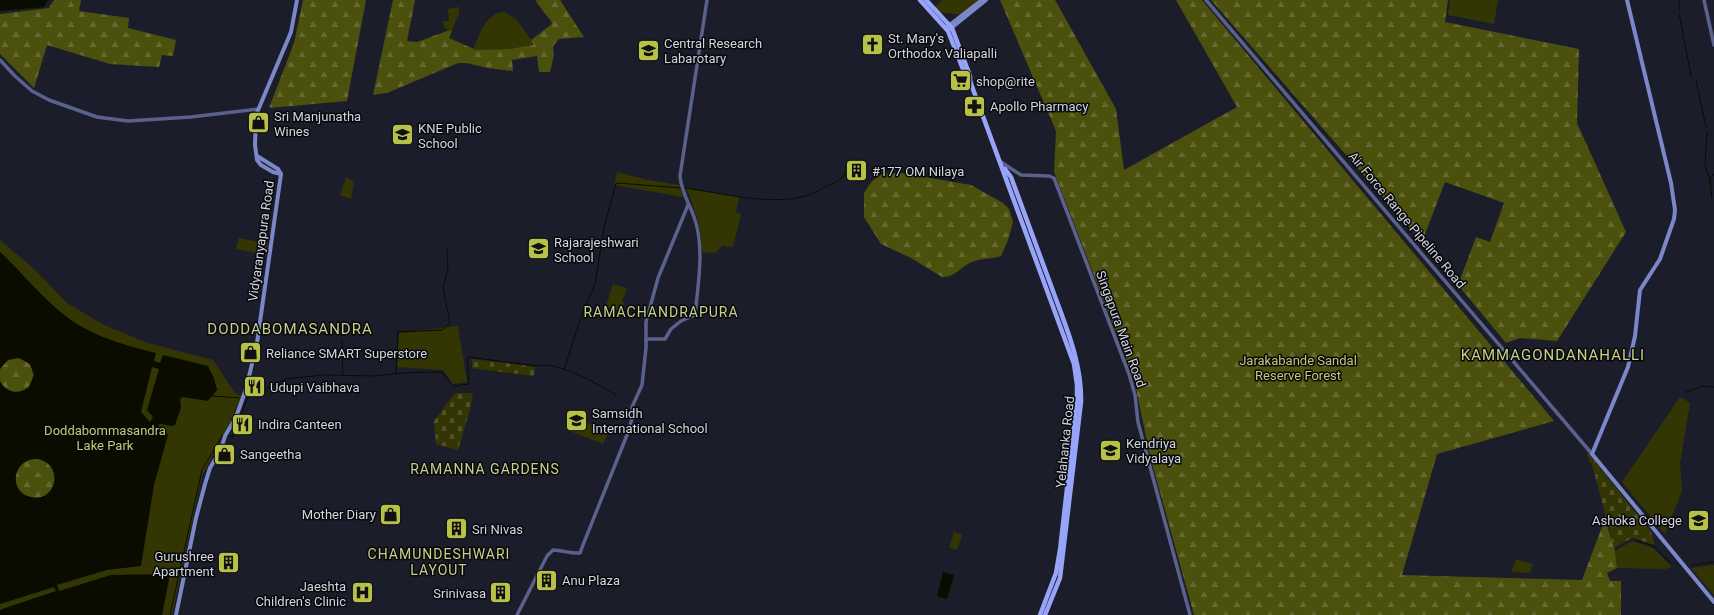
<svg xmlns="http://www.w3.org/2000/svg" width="1714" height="615" viewBox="0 0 1714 615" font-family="Roboto,sans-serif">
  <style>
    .green { fill: #333603 }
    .forest { fill: url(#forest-firs) }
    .cemetery { fill: url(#cemetery-stones) }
    .water { fill: #0a0c00; fill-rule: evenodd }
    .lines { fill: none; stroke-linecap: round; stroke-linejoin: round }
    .stream { stroke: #0a0c00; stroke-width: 1 }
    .tertiary { stroke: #5a618a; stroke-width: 3.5 }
    .secondary { stroke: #7c87c8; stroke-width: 4 }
    .primary { stroke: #97a4f9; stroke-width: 4.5 }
    .labels { text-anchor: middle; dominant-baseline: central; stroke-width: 3; stroke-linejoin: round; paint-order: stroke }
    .poi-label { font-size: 13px; fill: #d3d5dd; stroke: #07080d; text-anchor: start }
    .street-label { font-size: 13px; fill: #d3d5dd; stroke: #07080d }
    .park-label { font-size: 13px; fill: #c2cb70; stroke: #07080d }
    .neighbourhood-label { font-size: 14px; letter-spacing: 1px; fill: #c9d184; stroke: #07080d }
    .quarter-label { font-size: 15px; letter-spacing: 1px; fill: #c9d184; stroke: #07080d }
  </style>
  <defs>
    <pattern id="forest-firs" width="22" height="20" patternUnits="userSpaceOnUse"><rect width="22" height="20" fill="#4c500d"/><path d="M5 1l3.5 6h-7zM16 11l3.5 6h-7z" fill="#656830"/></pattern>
    <pattern id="cemetery-stones" width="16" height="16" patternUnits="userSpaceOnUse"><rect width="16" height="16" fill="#333603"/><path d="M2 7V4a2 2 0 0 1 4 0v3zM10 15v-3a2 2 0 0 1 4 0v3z" fill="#505227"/></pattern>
  </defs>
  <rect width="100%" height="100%" fill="#1b1e2a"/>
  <g class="green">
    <polygon points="942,0 980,0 963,15 938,12 934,8"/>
    <polygon points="1450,0 1498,0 1494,24 1448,15"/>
    <polygon points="459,7 459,13 452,31 444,28 443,21 449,21 448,9"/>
    <path d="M504,12l12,7 19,26 -27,4 -35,1c6,-14 12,-37 31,-38z"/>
    <polygon points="617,172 648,180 679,185 683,197 614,185"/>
    <polygon points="346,178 354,181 351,199 340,195"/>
    <path d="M686,188l53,9 -3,15 5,2 -8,33 -11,-1 -7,7 -13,-1c0,-24 -7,-43 -16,-64z"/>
    <polygon points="239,238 268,244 266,255 236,249"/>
    <polygon points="0,240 34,269 67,303 102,324 145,342 213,360 235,393 241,396 230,422 202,476 172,615 0,615"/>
    <polygon points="613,284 627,288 622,302 624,303 621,312 606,306"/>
    <polygon points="458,326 467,382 453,384 443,370 397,367 399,333"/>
    <polygon points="1680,397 1690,403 1680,464 1682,491 1665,534 1622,482"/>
    <polygon points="570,416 609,431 603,444 565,429"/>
    <polygon points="954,532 962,535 957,550 949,548"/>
    <polygon points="1632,541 1653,548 1672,567 1665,569 1617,568 1615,551"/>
    <polygon points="1516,559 1533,564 1530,573 1511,572"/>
    <polygon points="1714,565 1714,595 1691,568"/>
  </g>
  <g class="forest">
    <polygon points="54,0 81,0 79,11 129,18 128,28 176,40 173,56 162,55 159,67 110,64 47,45 34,88 0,54 0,14 49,8"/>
    <polygon points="303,0 366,0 347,101 269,108 294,43"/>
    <polygon points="393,0 415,0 407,41 417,42 450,30 452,31 449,38 474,49 474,50 508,49 534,45 531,40 552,24 551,21 537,3 536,0 560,0 584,37 559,39 553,46 554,55 550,72 539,72 537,56 512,60 513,71 487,68 467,63 458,63 387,93 373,95"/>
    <polygon points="1000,0 1055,0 1116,109 1124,170 1237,107 1176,0 1202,0 1554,421 1437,454 1402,575 1582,580 1605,519 1615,551 1617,568 1607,573 1610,581 1621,581 1621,615 1194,615 1150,456 1134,379 1054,172 1056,131"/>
    <polygon points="1211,0 1448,0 1445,22 1579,49 1577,123 1626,232 1557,341 1520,338 1506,343 1458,285 1476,237 1490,242 1504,203 1445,182 1422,242"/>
    <path d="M901,173l70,12 32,18 6,6 4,13 -5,18 -7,16c-9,3 -20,2 -29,6 -11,4 -17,16 -30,15l-31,-19 -30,-14 -17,-27v-24l8,-12 10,-7z"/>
    <circle cx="16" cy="375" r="17"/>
    <circle cx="35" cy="478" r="20"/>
  </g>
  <g class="cemetery">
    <polygon points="472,359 535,367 534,376 472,368"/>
    <polygon points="455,393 473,393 470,410 458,450 436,444 434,421"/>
    <polygon points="1589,454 1651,532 1655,545 1632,538 1614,548 1593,468 1587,455"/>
  </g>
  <g class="water">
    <polygon points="0,0 48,0 44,7 0,11"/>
    <path d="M0,252c26,24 52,59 84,76 22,12 47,19 72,25l-2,8 6,2 3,-8 45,11 6,12 3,12 -9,11 -25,-4 -3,2 1,9 -6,17 -2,1 -13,-2 -2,2 10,9 -14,50 -13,81 -34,4 -50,15 2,6 52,-16 59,-1 -8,41h-162v-5l5,-2 51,-17 -2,-4 -54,17v-223c6,12 19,14 29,6l5,-12 -4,-11 -11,-6 -11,2 -8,9zM152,367l7,2 -12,41 6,7 -3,5 -9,-10zM38,459c27,6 18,44 -7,38 -24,-5 -18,-40 7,-38z"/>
    <polygon points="943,572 954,575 947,599 937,596"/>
  </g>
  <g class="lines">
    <g class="stream">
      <polyline points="1679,0 1679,9"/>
      <polyline points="1679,13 1691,76"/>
      <polyline points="1696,80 1706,127"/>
      <polyline points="1707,133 1705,165 1710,180 1712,198"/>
      <polyline points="1710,180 1714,174"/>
      <path d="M685,188c37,5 87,19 124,7 5,-2 11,-5 16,-8 11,-5 15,-5 21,-16l4,-1"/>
      <polyline points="342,340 343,374"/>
      <polyline points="564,370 584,308 590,296 595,284 604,228 616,183 682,188"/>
      <polyline points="396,374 398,332 442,330 450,323 443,288 448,269 447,248"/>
      <polyline points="1686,392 1703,386 1714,387"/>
      <polyline points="211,396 241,398"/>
      <path d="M229,436l4,1 15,-40 38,-18 37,-4 52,1 25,-3 42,-1 11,14 16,-2 -2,-26 2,-1 69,9c20,-5 60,18 78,29"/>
      <polyline points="1636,540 1653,546 1671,563"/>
      <polyline points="1692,565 1714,562"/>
      <polyline points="170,615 202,470 223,434"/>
    </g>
    <g class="tertiary">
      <polyline points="1206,0 1592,454"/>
      <polyline points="1704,0 1714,45"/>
      <polyline points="0,60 15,76 32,91 49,100 97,117 128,121 191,117 258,109"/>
      <polyline points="1001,162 1021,175 1049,176 1054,178 1129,374 1135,395 1138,422 1190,615"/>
      <path d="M646,339h19l6,-10 10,-8 14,-6c3,-30 10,-69 -1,-98 -5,-14 -13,-26 -14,-41l27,-176"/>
      <path d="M517,615l30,-59 6,-6c10,0 17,4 27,3l3,-8 44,-110 5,-16v-12l10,-22 4,-37v-26l12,-44 30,-73"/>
    </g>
    <g class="secondary">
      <polyline points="1627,0 1671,183 1675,210 1674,219 1660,259 1640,290 1635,336 1628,367 1592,454 1714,602"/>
      <polyline points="947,27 982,0"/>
      <polyline points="950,29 986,0"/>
      <polyline points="281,174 273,172 261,165 257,160 255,145 256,115 291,32 297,0"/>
      <polyline points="176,615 196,518 205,484 210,468 221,449 225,436 236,417 246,389 257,343 281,174 278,169 257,156"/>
    </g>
    <g class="primary">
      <polyline points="920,0 948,31 966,77 970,81"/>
      <polyline points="926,0 952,28 970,76 970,81 1074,364 1077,385 1077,401 1060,550 1056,573 1040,615"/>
      <path d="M1005,169l6,8c14,38 28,76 42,114 13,36 29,72 28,111l-21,176 -15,37"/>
    </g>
  </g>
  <defs>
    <symbol id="church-square" viewBox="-11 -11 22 22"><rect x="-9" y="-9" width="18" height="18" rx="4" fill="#b7c147" stroke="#07080d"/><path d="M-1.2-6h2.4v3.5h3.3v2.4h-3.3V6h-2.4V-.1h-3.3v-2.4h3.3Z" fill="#111"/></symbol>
    <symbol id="university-square" viewBox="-11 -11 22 22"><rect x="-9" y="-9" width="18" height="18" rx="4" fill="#b7c147" stroke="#07080d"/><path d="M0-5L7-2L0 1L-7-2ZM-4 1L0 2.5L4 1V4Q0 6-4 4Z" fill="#111"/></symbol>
    <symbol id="supermarket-square" viewBox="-11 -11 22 22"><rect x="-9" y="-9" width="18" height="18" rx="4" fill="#b7c147" stroke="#07080d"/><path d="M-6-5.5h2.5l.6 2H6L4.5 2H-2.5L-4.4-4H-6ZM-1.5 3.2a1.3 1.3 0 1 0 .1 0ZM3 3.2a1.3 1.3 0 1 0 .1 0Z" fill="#111"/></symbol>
    <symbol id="pharmacy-square" viewBox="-11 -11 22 22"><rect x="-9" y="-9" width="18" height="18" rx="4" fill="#b7c147" stroke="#07080d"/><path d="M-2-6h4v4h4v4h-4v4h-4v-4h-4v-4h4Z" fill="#111"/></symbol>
    <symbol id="shop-square" viewBox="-11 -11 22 22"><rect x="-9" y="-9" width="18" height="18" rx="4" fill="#b7c147" stroke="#07080d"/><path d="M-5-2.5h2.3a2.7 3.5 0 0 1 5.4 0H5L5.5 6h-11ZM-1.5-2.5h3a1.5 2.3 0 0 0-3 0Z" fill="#111"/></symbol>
    <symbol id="school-square" viewBox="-11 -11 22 22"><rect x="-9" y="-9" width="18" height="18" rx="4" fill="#b7c147" stroke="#07080d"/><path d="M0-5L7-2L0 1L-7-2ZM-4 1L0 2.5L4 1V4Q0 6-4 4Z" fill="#111"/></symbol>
    <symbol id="building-square" viewBox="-11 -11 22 22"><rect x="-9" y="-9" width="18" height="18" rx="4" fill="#b7c147" stroke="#07080d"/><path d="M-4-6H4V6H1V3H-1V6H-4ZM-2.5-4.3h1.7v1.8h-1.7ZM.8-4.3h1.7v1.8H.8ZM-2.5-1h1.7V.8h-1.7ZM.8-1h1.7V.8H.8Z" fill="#111"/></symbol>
    <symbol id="restaurant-square" viewBox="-11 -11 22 22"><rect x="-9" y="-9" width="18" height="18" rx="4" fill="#b7c147" stroke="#07080d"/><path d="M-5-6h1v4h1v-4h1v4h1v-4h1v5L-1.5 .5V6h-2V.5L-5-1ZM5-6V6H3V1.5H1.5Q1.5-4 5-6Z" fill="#111"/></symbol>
    <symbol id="hospital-square" viewBox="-11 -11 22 22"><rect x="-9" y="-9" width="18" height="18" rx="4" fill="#b7c147" stroke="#07080d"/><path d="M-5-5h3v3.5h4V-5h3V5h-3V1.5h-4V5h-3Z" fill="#111"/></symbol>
  </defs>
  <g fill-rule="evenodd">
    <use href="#church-square" x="860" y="32" width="25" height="25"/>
    <use href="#university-square" x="636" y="38" width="25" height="25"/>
    <use href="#supermarket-square" x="948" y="68" width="25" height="25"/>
    <use href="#pharmacy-square" x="962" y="94" width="25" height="25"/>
    <use href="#shop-square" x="246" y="110" width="25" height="25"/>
    <use href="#school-square" x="390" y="122" width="25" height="25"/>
    <use href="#building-square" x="844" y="158" width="25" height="25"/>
    <use href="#school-square" x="526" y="236" width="25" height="25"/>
    <use href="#shop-square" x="238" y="340" width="25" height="25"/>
    <use href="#restaurant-square" x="242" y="374" width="25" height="25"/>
    <use href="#school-square" x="564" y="408" width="25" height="25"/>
    <use href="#restaurant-square" x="230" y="412" width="25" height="25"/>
    <use href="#school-square" x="1098" y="438" width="25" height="25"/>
    <use href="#shop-square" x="212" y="442" width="25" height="25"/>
    <use href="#shop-square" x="378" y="502" width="25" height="25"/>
    <use href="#university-square" x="1686" y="508" width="25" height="25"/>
    <use href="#building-square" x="444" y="516" width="25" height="25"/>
    <use href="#building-square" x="216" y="550" width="25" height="25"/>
    <use href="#building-square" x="534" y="568" width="25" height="25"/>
    <use href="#hospital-square" x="350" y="580" width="25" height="25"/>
    <use href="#building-square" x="488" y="580" width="25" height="25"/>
  </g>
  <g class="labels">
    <g class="poi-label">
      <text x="888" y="38">St. Mary's<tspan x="888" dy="15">Orthodox Valiapalli</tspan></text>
      <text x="664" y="43">Central Research<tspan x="664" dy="15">Labarotary</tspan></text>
      <text x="976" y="81">shop@rite</text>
      <text x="990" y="106">Apollo Pharmacy</text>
      <text x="274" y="116">Sri Manjunatha<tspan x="274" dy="15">Wines</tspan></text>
      <text x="418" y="128">KNE Public<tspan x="418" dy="15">School</tspan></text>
      <text x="872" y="171">#177 OM Nilaya</text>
      <text x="554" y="242">Rajarajeshwari<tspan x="554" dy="15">School</tspan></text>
      <text x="266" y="353">Reliance SMART Superstore</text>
      <text x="270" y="387">Udupi Vaibhava</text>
      <text x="592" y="413">Samsidh<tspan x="592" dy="15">International School</tspan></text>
      <text x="258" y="424">Indira Canteen</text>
      <text x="1126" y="443">Kendriya<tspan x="1126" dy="15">Vidyalaya</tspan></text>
      <text x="240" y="454">Sangeetha</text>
      <text x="376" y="514" text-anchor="end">Mother Diary</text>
      <text x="1682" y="520" text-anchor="end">Ashoka College</text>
      <text x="472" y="529">Sri Nivas</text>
      <text x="214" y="556" text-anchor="end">Gurushree<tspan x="214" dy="15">Apartment</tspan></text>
      <text x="562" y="580">Anu Plaza</text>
      <text x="346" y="586" text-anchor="end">Jaeshta<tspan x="346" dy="15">Children's Clinic</tspan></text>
      <text x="486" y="593" text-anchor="end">Srinivasa</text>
    </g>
    <g class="street-label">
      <text transform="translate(1407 220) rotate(50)">Air Force Range Pipeline Road</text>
      <text transform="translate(261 241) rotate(-82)">Vidyaranyapura Road</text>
      <text transform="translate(1121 329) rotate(70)">Singapura Main Road</text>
      <text transform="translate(1065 442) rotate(-84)">Yelahanka Road</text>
    </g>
    <g class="park-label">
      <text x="1298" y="360">Jarakabande Sandal<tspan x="1298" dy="15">Reserve Forest</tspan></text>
      <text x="105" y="430">Doddabommasandra<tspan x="105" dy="15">Lake Park</tspan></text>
    </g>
    <g class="neighbourhood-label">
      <text x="661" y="312">RAMACHANDRAPURA</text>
      <text x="485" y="469">RAMANNA GARDENS</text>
      <text x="439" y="554">CHAMUNDESHWARI<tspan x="439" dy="16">LAYOUT</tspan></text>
    </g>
    <g class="quarter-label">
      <text x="290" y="329">DODDABOMASANDRA</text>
      <text x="1553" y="355">KAMMAGONDANAHALLI</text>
    </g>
  </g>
</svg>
